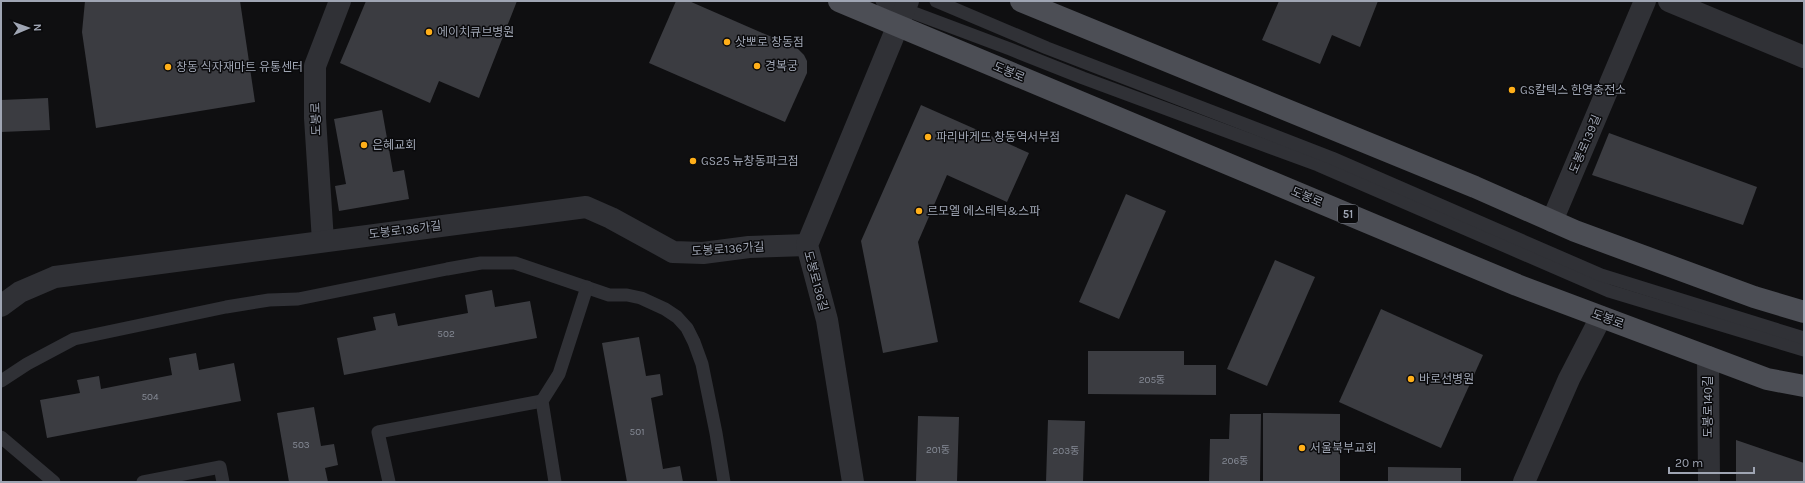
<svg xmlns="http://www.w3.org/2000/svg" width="1805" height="483" viewBox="0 0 1805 483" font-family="Karla,'Noto Sans KR',sans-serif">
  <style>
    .building { fill: #3b3c41 }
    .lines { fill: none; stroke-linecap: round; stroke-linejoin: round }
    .service { stroke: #303136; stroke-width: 13 }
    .minor { stroke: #303136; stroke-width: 22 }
    .tertiary { stroke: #303136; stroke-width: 22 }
    .primary { stroke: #4c4e55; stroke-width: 22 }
    .poi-dot { fill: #ffaf19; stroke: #0a0a0c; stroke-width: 1.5 }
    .labels { text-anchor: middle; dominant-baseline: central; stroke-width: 3; stroke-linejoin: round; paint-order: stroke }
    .number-label { font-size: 10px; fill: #868b96 }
    .shield { fill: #0a0a0c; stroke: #727681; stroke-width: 1 }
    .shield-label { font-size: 11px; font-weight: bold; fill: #9fa5b3 }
    .poi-label { font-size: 12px; fill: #9fa5b3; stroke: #0a0a0c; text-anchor: start }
    .street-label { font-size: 12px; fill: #9fa5b3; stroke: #0a0a0c }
  </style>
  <rect width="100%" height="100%" fill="#0f0f11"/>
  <g class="building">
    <polygon points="85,1 240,1 255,102 96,128 82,32"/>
    <polygon points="366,1 517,1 479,98 439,81 430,103 340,63"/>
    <polygon points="676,1 689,1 797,48 804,55 807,61 807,73 785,122 649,63"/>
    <polygon points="1279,1 1378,1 1360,47 1332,35 1320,64 1262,40"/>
    <polygon points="48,98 50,130 1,132 1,100"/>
    <polygon points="921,105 1029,153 1007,202 947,175 918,242 938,342 883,353 861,241"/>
    <polygon points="382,110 393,172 404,170 409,199 339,211 335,186 346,184 334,119"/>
    <polygon points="1609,133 1757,187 1743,225 1592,175"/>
    <polygon points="1126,194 1166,211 1119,319 1079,302"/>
    <polygon points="1275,260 1315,277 1267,386 1227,369"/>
    <polygon points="492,290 495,307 530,301 537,338 344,375 337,338 376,330 373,317 395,313 398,326 468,313 465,295"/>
    <polygon points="1381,309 1483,355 1441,448 1339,402"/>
    <polygon points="639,337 646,376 660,374 663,395 651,398 663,469 680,466 683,482 627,482 602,343"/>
    <polygon points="1088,351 1184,351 1184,365 1216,365 1216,395 1088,394"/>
    <polygon points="196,353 199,370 234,363 241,401 47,438 40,400 80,393 77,380 99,376 101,389 172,375 169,358"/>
    <polygon points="314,407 321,446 334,444 338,465 325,468 328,482 289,482 277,413"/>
    <polygon points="1263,413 1340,414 1340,482 1263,482"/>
    <polygon points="1230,414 1261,414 1260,482 1209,482 1210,439 1229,439"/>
    <polygon points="918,416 959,417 957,482 916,482"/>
    <polygon points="1048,420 1085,421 1083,482 1046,482"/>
    <polygon points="1736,440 1804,463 1804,482 1736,482"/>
    <polygon points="1388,467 1461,468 1461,482 1388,482"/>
  </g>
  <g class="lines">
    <g class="service">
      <polyline points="882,1 1010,49 1083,78 1318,165 1609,291 1804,350"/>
      <polyline points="936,1 1047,48 1332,158 1601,275 1804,338"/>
      <polyline points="1,381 27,364 74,339 226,307 269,300 298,299 447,269 481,263 515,263 609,295 627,295 641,298 665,309 677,317 687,328 694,342 702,364 716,433 724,482"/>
      <polyline points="1,437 54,482"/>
      <polyline points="143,482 220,467 223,482"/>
      <polyline points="389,482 378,432 542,401"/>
      <polyline points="555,482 542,401 559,374 587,287"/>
    </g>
    <g class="minor">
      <polyline points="1669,1 1804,57"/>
      <polyline points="1552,221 1645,1"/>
      <polyline points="323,241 315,118 315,66 340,1"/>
      <polyline points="1,306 20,292 55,277 586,207 611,218 673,252 703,253 749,247 807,245"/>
      <polyline points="1708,357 1709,482"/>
      <polyline points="1524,482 1569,379 1601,317"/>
    </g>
    <polyline class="tertiary" points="853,482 827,320 807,245 908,1"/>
    <g class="primary">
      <polyline points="839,1 1517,285 1767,379 1804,386"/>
      <polyline points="1021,1 1475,187 1575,231 1754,297 1804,312"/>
    </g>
  </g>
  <g class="poi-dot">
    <circle cx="429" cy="32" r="4"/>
    <circle cx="727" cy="42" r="4"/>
    <circle cx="757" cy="66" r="4"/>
    <circle cx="168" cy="67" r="4"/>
    <circle cx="1512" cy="90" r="4"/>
    <circle cx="928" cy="137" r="4"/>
    <circle cx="364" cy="145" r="4"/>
    <circle cx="693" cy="161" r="4"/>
    <circle cx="919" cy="211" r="4"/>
    <circle cx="1411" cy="379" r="4"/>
    <circle cx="1302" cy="448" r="4"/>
  </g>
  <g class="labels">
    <g class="number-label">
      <text x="446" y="334">502</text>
      <text x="1152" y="380">205동</text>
      <text x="150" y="397">504</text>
      <text x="637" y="432">501</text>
      <text x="301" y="445">503</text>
      <text x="938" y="450">201동</text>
      <text x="1066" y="451">203동</text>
      <text x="1235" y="461">206동</text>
    </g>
    <rect class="shield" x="1338" y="205" width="20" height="18" rx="3"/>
    <g class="shield-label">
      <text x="1348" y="214">51</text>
    </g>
    <g class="poi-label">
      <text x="437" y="32">에이치큐브병원</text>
      <text x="735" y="42">삿뽀로 창동점</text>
      <text x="765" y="66">경복궁</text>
      <text x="176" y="67">창동 식자재마트 유통센터</text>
      <text x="1520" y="90">GS칼텍스 한영충전소</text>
      <text x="936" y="137">파리바게뜨 창동역서부점</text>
      <text x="372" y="145">은혜교회</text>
      <text x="701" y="161">GS25 뉴창동파크점</text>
      <text x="927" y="211">르모엘 에스테틱&amp;스파</text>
      <text x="1419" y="379">바로선병원</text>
      <text x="1310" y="448">서울북부교회</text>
    </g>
    <g class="street-label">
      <text transform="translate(1009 72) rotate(23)">도봉로</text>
      <text transform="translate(316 119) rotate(-92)">도봉로</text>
      <text transform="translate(1585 144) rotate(-67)">도봉로139길</text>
      <text transform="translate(1307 197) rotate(23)">도봉로</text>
      <text transform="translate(405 230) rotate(-7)">도봉로136가길</text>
      <text transform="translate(728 249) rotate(-4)">도봉로136가길</text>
      <text transform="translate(816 281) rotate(75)">도봉로136길</text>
      <text transform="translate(1608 319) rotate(20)">도봉로</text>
      <text transform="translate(1708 407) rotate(-90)">도봉로140길</text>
    </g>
  </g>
  <rect width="1805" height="483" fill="none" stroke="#9fa5b3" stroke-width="4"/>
  <g transform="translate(28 28) rotate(88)" stroke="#0a0a0c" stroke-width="3" paint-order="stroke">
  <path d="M0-3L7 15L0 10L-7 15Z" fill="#9fa5b3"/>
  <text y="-6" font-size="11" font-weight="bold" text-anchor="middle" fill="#9fa5b3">N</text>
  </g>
  <path d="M1669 467v6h85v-6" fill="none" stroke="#9fa5b3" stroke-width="2"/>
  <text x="1675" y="467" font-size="12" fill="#9fa5b3" stroke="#0a0a0c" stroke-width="3" paint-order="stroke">20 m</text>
</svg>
